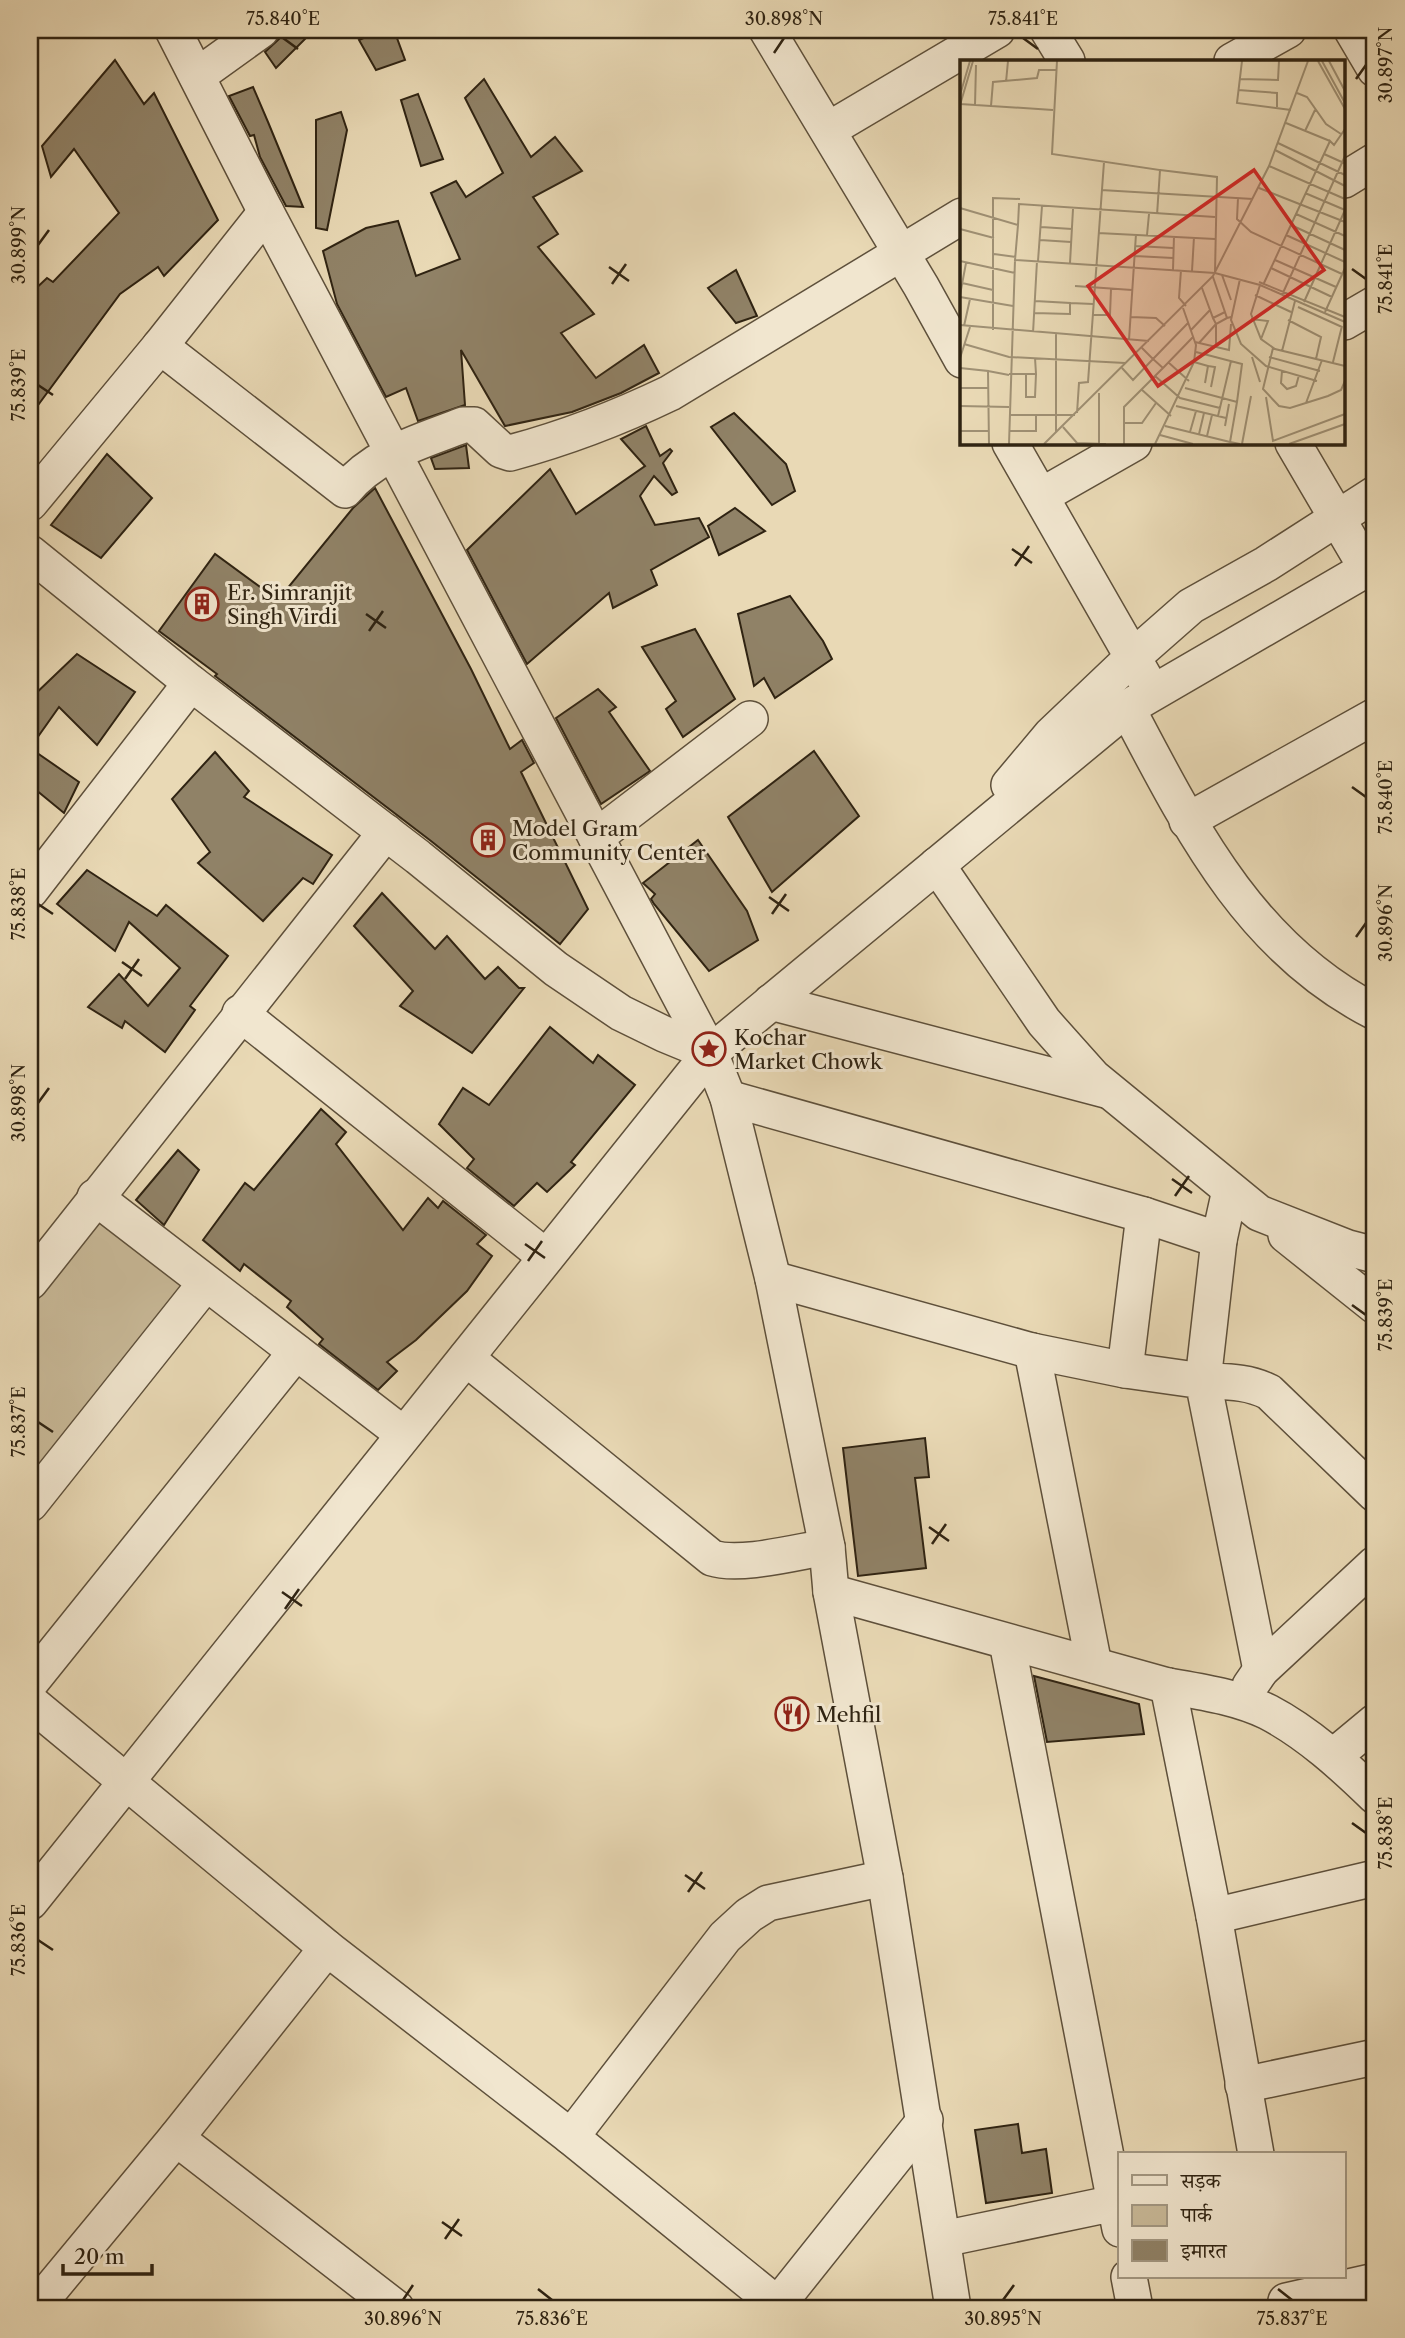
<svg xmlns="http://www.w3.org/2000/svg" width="1405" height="2338" viewBox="0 0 1405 2338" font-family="'Libre Caslon Text','Noto Serif Devanagari',serif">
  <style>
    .green { fill: #c9ba99; stroke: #7c6e56; stroke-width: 2 }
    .building { fill: #908267; stroke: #2f2312; stroke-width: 2 }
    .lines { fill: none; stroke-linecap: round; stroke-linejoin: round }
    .minor-casing { stroke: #5e503b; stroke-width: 38 }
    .minor { stroke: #f1e6cf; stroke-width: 35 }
    .ticks { fill: none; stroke: #2f2312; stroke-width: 2.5 }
    .labels { text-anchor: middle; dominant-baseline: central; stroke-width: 6; stroke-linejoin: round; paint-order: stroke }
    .poi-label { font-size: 21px; fill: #2f2312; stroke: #f1e6cf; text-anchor: start }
    .inset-road { fill: none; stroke: #9f9074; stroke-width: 2 }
    .view { fill: #d62828; fill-opacity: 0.15; stroke: #d62828; stroke-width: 3.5 }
    .inset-edge { fill: none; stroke: #2f2312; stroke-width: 3.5 }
    .neatline { fill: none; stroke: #2f2312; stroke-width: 2.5 }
    .ticks-label { font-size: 18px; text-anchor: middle; fill: #2f2312 }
  </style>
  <rect width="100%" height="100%" fill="#e9d9b5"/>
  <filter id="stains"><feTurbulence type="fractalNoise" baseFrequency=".00286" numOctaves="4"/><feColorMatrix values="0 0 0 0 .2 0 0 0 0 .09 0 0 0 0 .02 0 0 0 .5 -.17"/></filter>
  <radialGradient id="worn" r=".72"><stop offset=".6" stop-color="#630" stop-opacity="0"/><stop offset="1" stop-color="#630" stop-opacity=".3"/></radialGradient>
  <polygon class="green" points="95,1209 187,1282 30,1493 30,1293"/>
  <g class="building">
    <polygon points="281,30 314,30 276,68 265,52 279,39"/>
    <polygon points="382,30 394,30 405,60 376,70 359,40"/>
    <polygon points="115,60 144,104 154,93 218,220 164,276 158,267 120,294 30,416 30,294 47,278 53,282 119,213 74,149 51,177 42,146"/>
    <polygon points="484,79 531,157 555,137 582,171 533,197 558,234 538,247 594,314 561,333 596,378 644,345 659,373 621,393 572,412 505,426 461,350 465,405 418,421 406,388 386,397 337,304 323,251 366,228 398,221 416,276 460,259 431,193 456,181 466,197 503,173 465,98"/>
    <polygon points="253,87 268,122 303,207 286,206 260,157 254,135 250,136 229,96"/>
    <polygon points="418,94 443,159 421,166 401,100"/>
    <polygon points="341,112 347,130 327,230 316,228 316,120"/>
    <polygon points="736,270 757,316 736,323 708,288"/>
    <polygon points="734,413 786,464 795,491 772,505 711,427"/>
    <polygon points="646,426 660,456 670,449 672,451 663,463 677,492 672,495 654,476 640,496 655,525 699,518 709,537 651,570 657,585 613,608 609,593 527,664 467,550 550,469 576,514 645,466 621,439"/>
    <polygon points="466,445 469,468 435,469 431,458"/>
    <polygon points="107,454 152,498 101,558 51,525"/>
    <polygon points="375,488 471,669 510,749 522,740 534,763 521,772 588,909 560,944 431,841 215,676 217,674 159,631 215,554 278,600 353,508"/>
    <polygon points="735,508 765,531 719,555 708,526"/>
    <polygon points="790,596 823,641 832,659 775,698 764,678 754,686 738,614"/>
    <polygon points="695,629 735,699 683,737 666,709 676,701 642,647"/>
    <polygon points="77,654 135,692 97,745 59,707 30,748 79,782 64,813 30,785 30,699"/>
    <polygon points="598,689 616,707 609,712 650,771 601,804 556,718"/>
    <polygon points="814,751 859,816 772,892 728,817"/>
    <polygon points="215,752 249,791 244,797 332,855 313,884 303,878 263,921 198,863 210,852 172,799"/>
    <polygon points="698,840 747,911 758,940 709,971 654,904 651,899 655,894 643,883"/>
    <polygon points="87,870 157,916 166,905 228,956 190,1006 195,1010 165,1052 125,1021 122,1028 88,1007 119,974 148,1006 180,968 129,922 115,951 57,904"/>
    <polygon points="382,893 435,949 447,936 485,979 498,967 519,988 524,988 472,1053 400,1006 413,991 354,926"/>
    <polygon points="550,1027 593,1063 598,1055 635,1085 571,1162 575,1165 547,1192 537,1183 514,1206 467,1168 474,1159 439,1124 463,1088 489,1105"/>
    <polygon points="321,1109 346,1132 336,1144 403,1230 428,1198 438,1208 443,1201 486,1235 477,1244 492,1256 467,1291 416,1340 387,1362 397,1371 378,1390 319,1344 323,1339 287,1307 291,1301 244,1264 240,1271 203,1240 245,1183 254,1190"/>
    <polygon points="178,1150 199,1170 164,1225 136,1200"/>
    <polygon points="925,1438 929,1477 915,1478 926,1568 858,1576 843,1448"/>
    <polygon points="1034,1676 1139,1704 1144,1734 1047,1742"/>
    <polygon points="1018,2124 1022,2153 1046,2149 1052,2193 986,2203 975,2130"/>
  </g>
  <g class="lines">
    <defs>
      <g id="minor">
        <polyline points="173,30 266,212 710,1053 728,1098 773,1279 827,1547 831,1592 885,1878 953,2308"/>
        <polyline points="767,30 921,286 962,360"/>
        <polyline points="1048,30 1067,61"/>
        <polyline points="1352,30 1375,69"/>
        <polyline points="1232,61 1288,30"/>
        <polyline points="197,76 261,30"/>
        <polyline points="828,130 997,30"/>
        <polyline points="1344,180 1375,161"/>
        <polyline points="1344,322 1375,304"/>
        <path d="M160,346l185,144c31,-37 75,-48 118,-65h11l27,25 9,3c56,-15 108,-35 160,-60l292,-177"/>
        <polyline points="1010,443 1144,677"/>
        <polyline points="1293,443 1367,569"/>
        <polyline points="1041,496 1134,443"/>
        <polyline points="30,503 160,346 266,212"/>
        <polyline points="30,553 191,683 418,857 556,969 621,1013 664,1034 710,1053"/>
        <path d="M1127,708c63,119 122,240 248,304"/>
        <polyline points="1009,785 1051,735 1133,657 1191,606 1266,564 1375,494"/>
        <polyline points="1187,821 1375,716"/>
        <polyline points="596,837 750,719"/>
        <polyline points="937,865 1044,1022 1093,1077 1259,1213 1348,1248 1375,1255"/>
        <polyline points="30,891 191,683"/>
        <polyline points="771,1002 1106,1090"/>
        <polyline points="240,1013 546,1257"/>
        <polyline points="728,1098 1144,1215 1219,1240 1230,1190"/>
        <polyline points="95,1197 403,1434"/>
        <polyline points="1286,1235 1375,1306"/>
        <path d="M1219,1240l-16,141c24,1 44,0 66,11l106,102"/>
        <polyline points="773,1279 1032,1351 1125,1370 1144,1215"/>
        <polyline points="30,1282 386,832"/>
        <polyline points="1032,1351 1094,1665"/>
        <path d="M466,1358l246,200c28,9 84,-6 115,-11"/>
        <polyline points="1125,1370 1203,1381 1261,1670"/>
        <polyline points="30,1504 205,1284"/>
        <path d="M831,1592l337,94c34,6 69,11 100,26 40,21 75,53 107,84"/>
        <polyline points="1007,1642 1115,2203 1120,2202"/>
        <polyline points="30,1683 296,1352"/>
        <polyline points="1168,1686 1214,1916 1256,2154"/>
        <polyline points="1250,1686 1261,1670 1375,1564"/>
        <polyline points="30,1702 327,1948 571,2137 778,2305"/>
        <polyline points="1334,1756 1375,1722"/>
        <polyline points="30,1902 710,1053 1127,708 1375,564"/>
        <polyline points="1214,1916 1375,1878"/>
        <polyline points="1243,2085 1375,2057"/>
        <polyline points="571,2137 725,1937 749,1915 768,1903 885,1878"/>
        <polyline points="176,2138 396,2308"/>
        <polyline points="943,2239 1115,2203 1120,2229"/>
        <polyline points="1129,2277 1135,2308"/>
        <polyline points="1286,2301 1375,2281"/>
        <polyline points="35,2308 176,2138 327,1948"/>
        <polyline points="775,2308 925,2120"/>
      </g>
    </defs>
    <use href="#minor" class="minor-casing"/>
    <use href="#minor" class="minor"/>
  </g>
  <path class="ticks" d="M283,38l15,11M1023,38l15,11M774,53l10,-15M1356,79l10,-14M38,245l11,-15M609,267l20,14M1352,269l14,10M612,284l14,-20M38,385l15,10M1012,549l20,14M1015,566l14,-20M366,614l20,14M369,631l14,-20M1352,787l14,10M769,897l20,14M38,904l15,10M772,914l14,-20M1356,937l10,-14M122,962l20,14M125,979l14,-20M38,1103l11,-15M1172,1179l20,14M1175,1196l14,-20M525,1244l20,14M528,1261l14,-20M1352,1305l14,10M38,1422l15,10M929,1527l20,14M932,1544l14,-20M282,1592l20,14M285,1609l14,-20M1352,1823l14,10M685,1875l20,14M688,1892l14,-20M38,1940l15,10M442,2222l20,14M445,2239l14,-20M538,2289l14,11M1278,2289l14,11M403,2300l10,-15M1003,2300l11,-15"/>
  <defs>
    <symbol id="building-ring" viewBox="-11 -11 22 22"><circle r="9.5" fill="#f1e6cf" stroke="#8f2418" stroke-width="1.5"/><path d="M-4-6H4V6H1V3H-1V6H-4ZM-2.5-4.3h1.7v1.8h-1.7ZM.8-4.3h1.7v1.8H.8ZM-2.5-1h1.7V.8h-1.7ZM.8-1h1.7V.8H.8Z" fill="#8f2418"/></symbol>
    <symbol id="sight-ring" viewBox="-11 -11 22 22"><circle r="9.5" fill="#f1e6cf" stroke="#8f2418" stroke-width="1.5"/><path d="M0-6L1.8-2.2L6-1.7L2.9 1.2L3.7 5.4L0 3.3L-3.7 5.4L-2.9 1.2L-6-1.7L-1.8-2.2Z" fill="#8f2418"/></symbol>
    <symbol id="restaurant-ring" viewBox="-11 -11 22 22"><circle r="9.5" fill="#f1e6cf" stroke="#8f2418" stroke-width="1.5"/><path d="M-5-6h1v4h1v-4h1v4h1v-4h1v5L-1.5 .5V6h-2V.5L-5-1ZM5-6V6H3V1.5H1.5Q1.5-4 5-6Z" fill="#8f2418"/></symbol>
  </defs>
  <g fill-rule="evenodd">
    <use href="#building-ring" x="183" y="585" width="38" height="38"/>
    <use href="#building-ring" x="469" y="821" width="38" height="38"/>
    <use href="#sight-ring" x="690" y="1030" width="38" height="38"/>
    <use href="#restaurant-ring" x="773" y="1695" width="38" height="38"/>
  </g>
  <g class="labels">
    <g class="poi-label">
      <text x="227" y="592">Er. Simranjit<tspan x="227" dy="24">Singh Virdi</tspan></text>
      <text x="512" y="828">Model Gram<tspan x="512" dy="24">Community Center</tspan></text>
      <text x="734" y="1037">Kochar<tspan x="734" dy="24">Market Chowk</tspan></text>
      <text x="816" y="1714">Mehfil</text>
    </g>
  </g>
  <g transform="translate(960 60)">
    <rect width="385" height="385" fill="#e9d9b5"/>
    <path class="inset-road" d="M97,1l-5,93 108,16 -3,45M282,1l-5,42 54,7M358,1l27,48M362,1l23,42M369,1l16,30M279,19l39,1 1,-19M46,22l2,-21M278,30l39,3v14M337,33l10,4 19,27 15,10M0,35l10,-34M0,44l93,6M0,45l13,-44M15,45l1,-40M31,46l2,-24 44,-4 2,-8h17M326,63l44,18M385,69l-11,16 -4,-4 -34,73 49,22M345,71l10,-21M318,83l67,32M315,90l70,36M364,94l20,9M309,106l76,33M200,110l57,7 -2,95M299,128l86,34M141,130l152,9M345,133l40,17M278,138l-1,21 14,13 91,42M0,148l58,17 -3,35 200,13 45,12 85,37M58,165l1,-21 196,13M331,165l54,25M81,167l31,2M0,169l34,9M138,173l117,6M187,175l2,-21M326,175l59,27M80,180l31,2M176,186l37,2M34,194l22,3M175,196l38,2M315,200l61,27M0,201l55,12M78,201l4,-55M110,203l3,-54M311,208l61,29M213,210l1,-34M221,210l-2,28 7,8M232,211l2,-34M262,215l9,25M253,217l14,41 4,-1M280,219l-9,41 10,24 25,22 51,15M299,222l86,35M2,223l31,7M304,223l32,-69M300,225l-9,29 10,25 14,10 70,17M115,226l57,4M242,228l11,30 12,-6M0,235l6,-32M295,235l36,17M322,235l63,-139M0,237l53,9M344,242l41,-92M110,243l23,1M338,247l44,20M365,252l20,-44M74,253l36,1v-11l-35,-2M132,255h18l1,-26M171,257l25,1 9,8M291,259l17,2 -7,18M328,260l33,17 -5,22M0,265l189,16M4,266l6,-27M33,270v-132l27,1M231,270l19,-20M73,273l4,-72M169,280l7,-106M235,282l34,8 2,-26M239,283l17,-19 -3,-6M4,284l45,13 116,6M256,286v-22l11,-6M313,288l-10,41 16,17 11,2 38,-12 13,-6 4,-9M322,291l13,-50M292,297l8,25M309,297l51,14M0,298l10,-31M208,302l21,19M234,302l14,4 -3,17M373,302l9,-36M248,306l7,1 -4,20M0,308l28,3 1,73M162,308l11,12 20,-21 -11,-11M203,308l30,-31M28,311l21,4M322,311l-1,12 6,6 9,-3 3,-11M49,314h27l-1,-16M66,314v23h9l1,-23M195,316l25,22 40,10M0,328h28M225,328l52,14 5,-38 -46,-12M181,329l30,27M139,333v51M306,337l7,44 72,-27M277,342l-7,40 10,2M346,343l16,-43M0,346l49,1M216,346l50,12M117,353l2,-30 9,-1 16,-220M49,355h66M258,356l13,-55M163,363h19l14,-20M205,366l65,16M265,366l4,-22M103,367l14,16 29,1M0,371h29M49,371h27v-16M230,372l6,-21M96,373v-99M239,374l5,-21M200,375l33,9M247,376l5,-21M49,384l6,-184M84,384l169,-168 56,-110 39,-105M164,384v-37l39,-39 -10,-9 35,-36M195,384l39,-82 2,-17 -13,-37M282,384l9,-48M329,384l56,-20"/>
    <path class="view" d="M294,110l70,100 -166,116 -70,-100z"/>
    <rect width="385" height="385" class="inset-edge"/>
  </g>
  <rect width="1405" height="2338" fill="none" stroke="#e9d9b5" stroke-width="77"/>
  <rect x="1118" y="2152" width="228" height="126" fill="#f1e6cf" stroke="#a39883" stroke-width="2"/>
  <rect x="1132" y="2175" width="35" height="10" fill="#f1e6cf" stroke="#a39883" stroke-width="2"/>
  <text x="1181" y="2188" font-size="21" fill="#2f2312">सड़क</text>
  <rect x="1132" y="2205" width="35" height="21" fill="#c9ba99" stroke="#a39883" stroke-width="2"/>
  <text x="1181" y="2222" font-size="21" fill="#2f2312">पार्क</text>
  <rect x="1132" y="2240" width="35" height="21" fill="#908267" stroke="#a39883" stroke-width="2"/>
  <text x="1181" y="2258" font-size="21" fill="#2f2312">इमारत</text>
  <path d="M63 2264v10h89v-10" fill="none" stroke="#2f2312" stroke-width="3.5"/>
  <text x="74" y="2264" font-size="21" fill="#2f2312" stroke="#f1e6cf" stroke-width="5" paint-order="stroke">20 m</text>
  <rect x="38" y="38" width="1328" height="2262" class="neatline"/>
  <g class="ticks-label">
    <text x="283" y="25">75.840°E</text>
    <text x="784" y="25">30.898°N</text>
    <text x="1023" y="25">75.841°E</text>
    <text transform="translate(1386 65) rotate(-90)" y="6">30.897°N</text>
    <text transform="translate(19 245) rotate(-90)" y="6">30.899°N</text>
    <text transform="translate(1386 279) rotate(-90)" y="6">75.841°E</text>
    <text transform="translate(19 385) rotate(-90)" y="6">75.839°E</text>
    <text transform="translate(1386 797) rotate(-90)" y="6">75.840°E</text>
    <text transform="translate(19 904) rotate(-90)" y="6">75.838°E</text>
    <text transform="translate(1386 923) rotate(-90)" y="6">30.896°N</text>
    <text transform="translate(19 1103) rotate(-90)" y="6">30.898°N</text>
    <text transform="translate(1386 1315) rotate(-90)" y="6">75.839°E</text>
    <text transform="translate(19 1422) rotate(-90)" y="6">75.837°E</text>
    <text transform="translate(1386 1833) rotate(-90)" y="6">75.838°E</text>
    <text transform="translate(19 1940) rotate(-90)" y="6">75.836°E</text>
    <text x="403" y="2325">30.896°N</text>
    <text x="552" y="2325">75.836°E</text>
    <text x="1003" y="2325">30.895°N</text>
    <text x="1292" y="2325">75.837°E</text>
  </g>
  <rect width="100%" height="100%" filter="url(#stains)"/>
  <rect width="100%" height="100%" fill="url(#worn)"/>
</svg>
